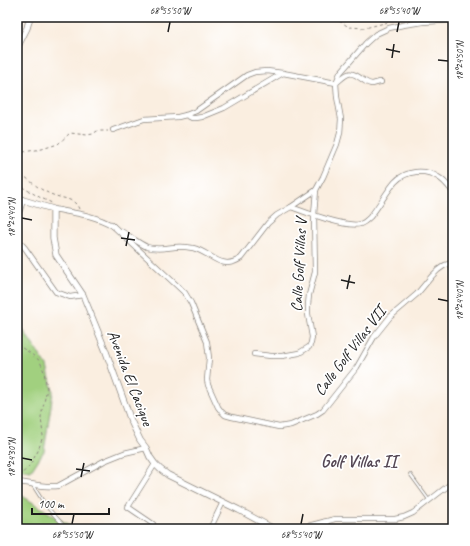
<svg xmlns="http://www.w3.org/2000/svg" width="470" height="546" viewBox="0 0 470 546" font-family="Caveat,sans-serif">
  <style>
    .green { fill: #a1d07f; stroke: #5e764e }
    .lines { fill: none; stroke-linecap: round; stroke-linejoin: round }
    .service-casing { stroke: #8b857e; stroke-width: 3.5 }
    .minor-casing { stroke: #8b857e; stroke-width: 6 }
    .tertiary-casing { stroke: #8b857e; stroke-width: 7 }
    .path { stroke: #8b857e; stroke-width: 1; stroke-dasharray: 3 3; stroke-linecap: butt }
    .service { stroke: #fff; stroke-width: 2 }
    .minor { stroke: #fff; stroke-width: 4.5 }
    .tertiary { stroke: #fff; stroke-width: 5.5 }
    .ticks { fill: none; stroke: #1c1c1c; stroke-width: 1.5 }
    .labels { text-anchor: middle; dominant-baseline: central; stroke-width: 3.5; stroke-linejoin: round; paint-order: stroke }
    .street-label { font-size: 16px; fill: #1c1c1c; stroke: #fff }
    .neighbourhood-label { font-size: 17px; font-weight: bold; fill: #554855; stroke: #fff }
    .neatline { fill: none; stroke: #1c1c1c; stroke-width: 1.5 }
    .ticks-label { font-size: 10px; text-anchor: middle; fill: #1c1c1c }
  </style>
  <rect width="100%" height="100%" fill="#fff"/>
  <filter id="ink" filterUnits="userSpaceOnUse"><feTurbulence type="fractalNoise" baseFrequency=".025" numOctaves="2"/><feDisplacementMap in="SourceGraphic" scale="8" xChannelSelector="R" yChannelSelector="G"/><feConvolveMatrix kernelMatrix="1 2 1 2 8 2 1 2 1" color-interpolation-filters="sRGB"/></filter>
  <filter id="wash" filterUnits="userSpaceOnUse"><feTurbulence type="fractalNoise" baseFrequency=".012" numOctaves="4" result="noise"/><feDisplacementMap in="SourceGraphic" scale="16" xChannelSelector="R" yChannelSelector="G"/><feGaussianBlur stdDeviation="0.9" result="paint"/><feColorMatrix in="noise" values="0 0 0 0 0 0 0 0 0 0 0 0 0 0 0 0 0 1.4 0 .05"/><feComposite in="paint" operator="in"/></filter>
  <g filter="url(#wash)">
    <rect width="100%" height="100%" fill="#faeee0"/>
    <g class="green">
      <polygon points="17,323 21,327 47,366 53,392 44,451 31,471 17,469"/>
      <polygon points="17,494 19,494 75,529 17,529"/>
    </g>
  </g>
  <g filter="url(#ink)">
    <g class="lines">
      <defs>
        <g id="service">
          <polyline points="410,474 429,500"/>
          <polyline points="32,484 46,506 67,529"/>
        </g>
        <g id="minor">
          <polyline points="186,115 192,118 196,118 202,117 224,108 283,73"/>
          <path d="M113,130l31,-11 34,-2 8,-2 10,-4 51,-36 8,-3 12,-1 16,2 53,10c12,-10 13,-14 27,-3 2,1 5,4 9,4 2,0 6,-2 9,-2"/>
          <polyline points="291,207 316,190"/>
          <path d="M53,209c21,4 42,6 60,17"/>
          <polyline points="17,215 20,210 23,200"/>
          <polyline points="111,224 185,293 191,303 207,342 209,358 207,380 208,385 218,407 221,411 225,415 232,417 279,427 291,425 317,414 323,410 357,367 374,337 390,317 417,294 432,276 438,270 445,265 453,263"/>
          <path d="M121,231c9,5 17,12 26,16 10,3 19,1 28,0 6,-1 12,0 18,1 18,4 28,24 48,10l27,-35 9,-8 14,-8c13,5 57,21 69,17 4,-1 7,-4 10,-7 9,-11 17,-26 25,-35 11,-12 30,-13 43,-5 6,3 11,10 15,15"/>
          <polyline points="17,239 25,248 56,292 70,297 83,295"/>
          <polyline points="254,354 271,356 282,356 299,353 309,347 311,343 312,337 308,314 308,305 309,295 315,272 314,215 316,190 323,177 337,144 340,133 341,119 337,97 336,83 340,73 366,43 376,34 389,28 403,25 423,22 453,20"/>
          <path d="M17,482c14,1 28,6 41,4l46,-25 20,-8 22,-5"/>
          <polyline points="324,522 331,529"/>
          <polyline points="153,524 128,507 155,464"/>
          <polyline points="210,529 223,502"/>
          <polyline points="300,529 308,526 335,519 395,519 404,517 413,513 453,482"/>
        </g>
        <g id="tertiary">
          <polyline points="17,48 27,28 30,17"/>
          <polyline points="17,197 23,200 53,209 53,238 56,255 83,295 105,349 131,421 140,440 146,448 150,457 155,464 160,469 168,475 239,510 274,529"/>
        </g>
      </defs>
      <use href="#service" class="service-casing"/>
      <use href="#minor" class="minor-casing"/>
      <use href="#tertiary" class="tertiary-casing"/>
      <g class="path">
        <polyline points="335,17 336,19 349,27 365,28 400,19 416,17"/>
        <polyline points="17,153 42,149 58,144 70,133 87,135 93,134 97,131 108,131"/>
        <path d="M17,170c11,9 22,20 36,25 10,4 22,3 26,14"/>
        <polyline points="17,184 41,198 52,203"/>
        <polyline points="19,477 30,465 38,451 43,436 41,417 47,388 44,372 40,361 30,353 19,346"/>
      </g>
      <use href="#service" class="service"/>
      <use href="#minor" class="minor"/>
      <use href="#tertiary" class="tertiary"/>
    </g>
  </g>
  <path class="ticks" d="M168,32l2,-10M397,32l2,-10M386,49l14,3M392,58l2,-14M438,60l10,1M22,218l10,2M121,238l14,2M126,246l3,-14M341,280l14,3M347,289l3,-14M438,299l10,2M22,458l10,2M76,469l14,2M81,477l3,-14M72,524l2,-10M301,524l2,-10"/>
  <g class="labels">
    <g class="street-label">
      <text transform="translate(299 265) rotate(-87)">Calle Golf Villas V</text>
      <text transform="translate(350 351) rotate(-53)">Calle Golf Villas VII</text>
      <text transform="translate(130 378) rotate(69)">Avenida El Cacique</text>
    </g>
    <g class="neighbourhood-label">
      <text x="359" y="461">Golf Villas II</text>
    </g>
  </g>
  <rect width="470" height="546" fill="none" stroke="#fff" stroke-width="44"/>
  <path d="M32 508v6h77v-6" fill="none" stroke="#1c1c1c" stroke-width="2"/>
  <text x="38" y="508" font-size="12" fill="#1c1c1c" stroke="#ffffff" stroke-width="3" paint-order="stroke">100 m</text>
  <rect x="22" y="22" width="426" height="502" class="neatline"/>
  <g class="ticks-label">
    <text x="170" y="14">68°55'50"W</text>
    <text x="399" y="14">68°55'40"W</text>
    <text transform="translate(459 61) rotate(-90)" y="4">18°24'50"N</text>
    <text transform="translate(11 218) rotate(-90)" y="4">18°24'40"N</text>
    <text transform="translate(459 301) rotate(-90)" y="4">18°24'40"N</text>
    <text transform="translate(11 458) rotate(-90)" y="4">18°24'30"N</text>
    <text x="72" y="538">68°55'50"W</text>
    <text x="301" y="538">68°55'40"W</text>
  </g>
</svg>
